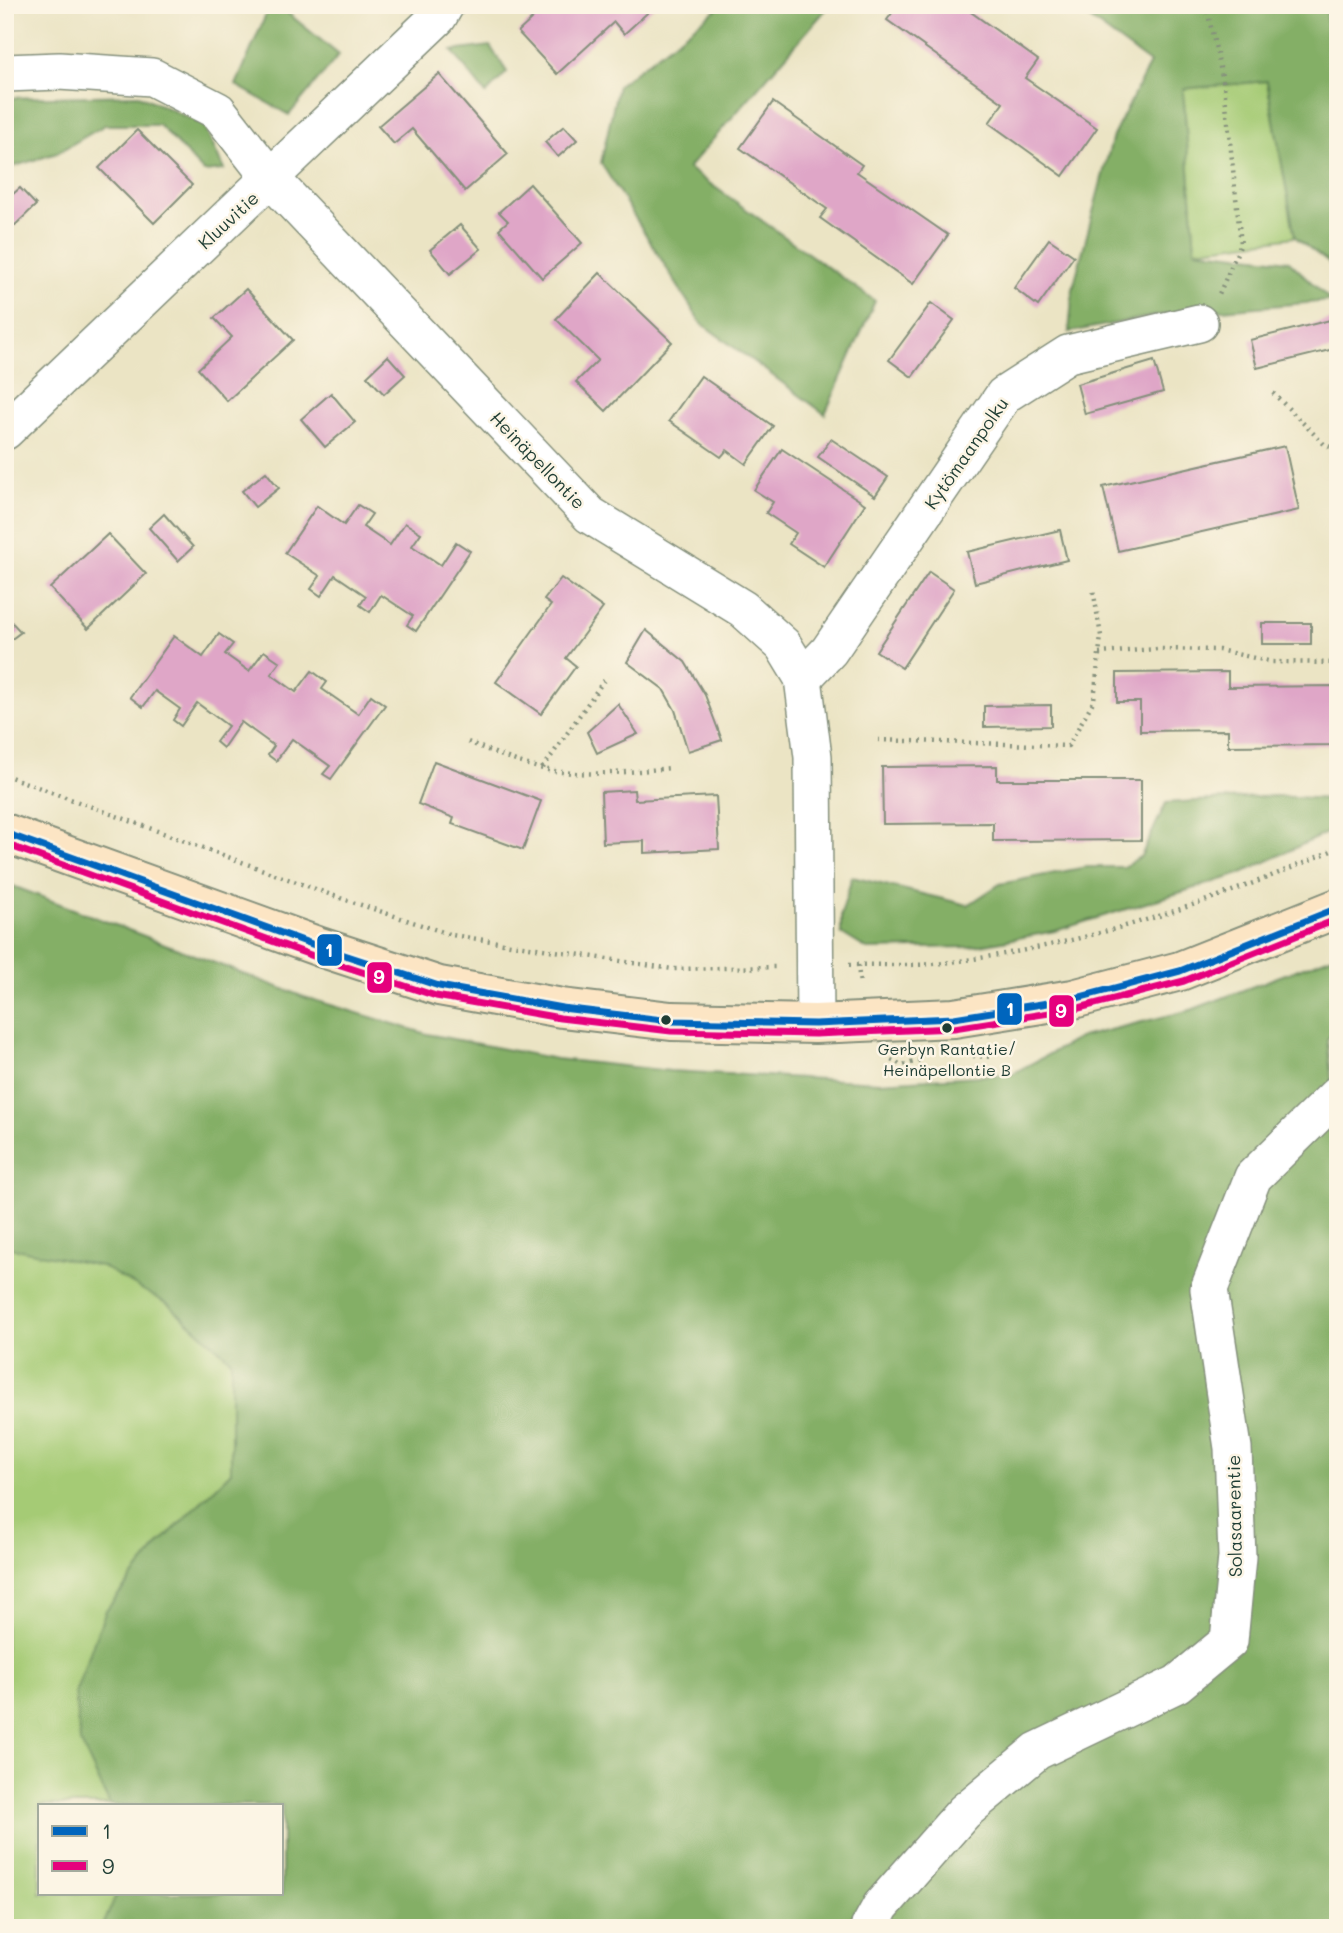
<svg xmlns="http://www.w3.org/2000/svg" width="1343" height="1933" viewBox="0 0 1343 1933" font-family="Mali,sans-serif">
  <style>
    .green { fill: #a5cb75; stroke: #628454; stroke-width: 2; fill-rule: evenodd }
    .forest { fill: #84af66; stroke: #52764d; stroke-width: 2 }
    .building { fill: #dfa6c7 }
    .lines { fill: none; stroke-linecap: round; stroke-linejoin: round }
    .street-casing { stroke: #85907c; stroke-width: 40 }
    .secondary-casing { stroke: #85907c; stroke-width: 42 }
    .path { stroke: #85907c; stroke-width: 4.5; stroke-dasharray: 2 5; stroke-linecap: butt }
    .street { stroke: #fff; stroke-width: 37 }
    .secondary { stroke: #fce5c4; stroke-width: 38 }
    .bus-1-casing { stroke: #fcf5e5; stroke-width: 12 }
    .bus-2-casing { stroke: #fcf5e5; stroke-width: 12 }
    .bus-1 { stroke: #0065bd; stroke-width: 7 }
    .bus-2 { stroke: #e5007d; stroke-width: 7 }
    .bus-dot { fill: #1f3d34; stroke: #fcf5e5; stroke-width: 2.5 }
    .labels { text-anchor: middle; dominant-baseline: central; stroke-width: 5; stroke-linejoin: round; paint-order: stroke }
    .bus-label { font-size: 16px; fill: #1f3d34; stroke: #fcf5e5 }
    .street-label { font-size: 18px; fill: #1f3d34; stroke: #fcf5e5 }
    .line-badge { stroke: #fcf5e5; stroke-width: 2.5 }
    .badge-label { font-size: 19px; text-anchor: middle; font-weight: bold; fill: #fff }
  </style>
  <rect width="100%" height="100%" fill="#fcf5e5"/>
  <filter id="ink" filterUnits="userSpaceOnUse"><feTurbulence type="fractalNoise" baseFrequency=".0143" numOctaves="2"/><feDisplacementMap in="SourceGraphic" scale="14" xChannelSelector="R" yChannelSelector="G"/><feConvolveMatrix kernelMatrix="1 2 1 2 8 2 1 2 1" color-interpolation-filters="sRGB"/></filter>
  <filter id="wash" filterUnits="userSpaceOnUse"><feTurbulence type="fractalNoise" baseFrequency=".00686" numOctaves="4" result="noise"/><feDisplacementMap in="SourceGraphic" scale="28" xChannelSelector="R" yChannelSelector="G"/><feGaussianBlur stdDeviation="1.57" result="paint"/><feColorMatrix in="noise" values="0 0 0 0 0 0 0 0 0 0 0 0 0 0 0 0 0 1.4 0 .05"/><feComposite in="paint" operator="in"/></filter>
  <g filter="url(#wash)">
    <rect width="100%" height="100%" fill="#ebe4c4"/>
    <g class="green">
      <polygon points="1267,81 1295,237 1195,250 1183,88"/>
      <path d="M5,1061l507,236 -78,631h-429zM40,1805h242v88h-242z"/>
    </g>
    <g class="forest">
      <polygon points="270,5 278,5 339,55 289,115 236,85"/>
      <polygon points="722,5 830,5 688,168 875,301 825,414 701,323 601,163 618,85"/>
      <polygon points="1071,5 1325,5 1338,118 1338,270 1295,237 1267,81 1183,89 1195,250 1289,261 1331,301 1160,315 1069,332 1073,288 1113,136 1150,63"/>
      <polygon points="490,46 507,72 486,94 452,51"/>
      <polygon points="139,95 204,125 224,170 204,172 159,125 105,125 57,153 6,169 5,98"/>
      <polygon points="1274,796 1331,799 1338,808 1335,829 1240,874 1055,931 970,947 867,949 841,933 841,915 852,877 968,905 1000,884 1086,867 1124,867 1141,856 1166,803"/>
      <polygon points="5,883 304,997 427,1034 556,1059 670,1071 879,1082 1012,1074 1081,1037 1191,1010 1338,954 1338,1028 1327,1039 1338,1139 1338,1928 102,1928 117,1893 282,1893 282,1805 110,1805 80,1741 75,1693 106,1610 161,1542 231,1472 231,1360 169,1305 101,1266 5,1247"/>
    </g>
    <g id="blocks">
      <g class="building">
        <polygon points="547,5 656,5 624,34 614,22 557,74 518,32"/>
        <polygon points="898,5 961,5 1038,60 1025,78 1097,128 1063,176 989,123 1003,103 887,20"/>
        <polygon points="439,74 508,154 465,191 412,129 394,144 378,126"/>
        <polygon points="773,102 862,165 857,172 948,235 913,284 820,218 827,209 740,148"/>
        <polygon points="564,126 577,140 558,157 545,142"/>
        <polygon points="137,130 192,185 154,223 99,168"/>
        <polygon points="530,184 582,243 542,278 499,229 508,221 499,212"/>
        <polygon points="20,188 36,205 9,231 5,226 5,201"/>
        <polygon points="460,225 481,249 450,274 430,250"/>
        <polygon points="1049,239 1074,256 1038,306 1014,288"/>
        <polygon points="600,273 672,342 606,411 576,382 598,360 556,319"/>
        <polygon points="246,289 293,340 227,401 198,369 232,337 214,318"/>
        <polygon points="931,303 954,320 912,377 889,360"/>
        <polygon points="1338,318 1338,348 1257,368 1250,340"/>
        <polygon points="388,356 405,375 384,394 367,376"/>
        <polygon points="1154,361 1163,392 1085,414 1077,384"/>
        <polygon points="701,376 773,426 746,464 727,450 721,457 669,421"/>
        <polygon points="331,393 355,422 325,447 301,419"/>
        <polygon points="831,439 888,477 875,496 818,457"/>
        <polygon points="1285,446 1299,510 1118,551 1103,487"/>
        <polygon points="782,449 865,504 824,567 789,544 796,533 766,513 773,502 754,490"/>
        <polygon points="266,472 279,488 255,507 242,491"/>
        <polygon points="358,505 372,514 363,527 390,545 405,523 421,533 412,546 441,565 456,542 470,551 416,631 407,625 413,616 381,595 370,612 360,605 366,596 335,575 321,596 311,589 320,576 285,553 317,506 344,525"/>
        <polygon points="164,514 193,547 178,561 149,528"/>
        <polygon points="1060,530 1067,560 975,583 967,552"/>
        <polygon points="108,534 146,574 88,629 50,588"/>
        <polygon points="929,572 954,589 902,668 876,651"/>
        <polygon points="561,578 603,608 566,658 576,666 541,714 496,682 551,605 544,600"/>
        <polygon points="5,615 21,632 5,644"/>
        <rect x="1262" y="623" width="49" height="21"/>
        <polygon points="646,630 685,662 705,695 722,740 688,751 675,710 663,689 627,662"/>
        <polygon points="219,634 233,644 225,654 249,671 264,651 280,662 271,674 296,692 312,671 327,682 322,689 358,714 371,695 385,705 331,779 323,774 330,766 292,739 276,761 268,755 274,746 241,722 223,748 216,742 228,726 197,703 181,726 173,720 180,709 155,691 143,707 130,697 174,636 203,657"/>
        <polygon points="1228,672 1228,687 1338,686 1338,745 1228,746 1228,730 1140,731 1140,702 1117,702 1117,673"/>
        <polygon points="618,704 638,734 597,753 587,732"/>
        <polygon points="1051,705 1051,726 984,727 984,706"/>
        <polygon points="434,761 541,801 523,850 452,824 454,818 418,804"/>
        <polygon points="997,766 997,780 1141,780 1141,840 993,841 993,823 883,824 882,767"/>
        <polygon points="634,790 635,800 716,796 719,849 644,853 644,841 603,843 601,792"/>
      </g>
    </g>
  </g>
  <g filter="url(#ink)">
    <use href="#blocks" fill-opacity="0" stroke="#85907c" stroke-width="2"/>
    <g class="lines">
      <defs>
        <g id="street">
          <polyline points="5,73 59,71 152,77 218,111 271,179 590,515 743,609 783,645 803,678 813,757 815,1024"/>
          <polyline points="5,431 438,17 445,5"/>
          <polyline points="803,678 829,651 1004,395 1068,354 1199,323"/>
          <polyline points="869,1928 881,1906 964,1812 1037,1751 1177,1684 1229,1641 1237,1557 1233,1448 1209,1289 1253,1177 1338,1094"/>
        </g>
        <polyline id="secondary" points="5,833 320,947 439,986 562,1008 671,1021 815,1024 954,1018 1073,999 1180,971 1338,908"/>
      </defs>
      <use href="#street" class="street-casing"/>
      <use href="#secondary" class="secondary-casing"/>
      <g class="path">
        <polyline points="1206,5 1224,85 1241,244 1219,294"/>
        <polyline points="1273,393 1325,445 1338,450"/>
        <polyline points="1099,653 1157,649 1219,650 1272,662 1338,663"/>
        <polyline points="878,740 1068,746 1094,700 1101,636 1093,589"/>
        <path d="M468,742c30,12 62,27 94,30 37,4 74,-1 110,-4"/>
        <polyline points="543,768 607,676"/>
        <polyline points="5,775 337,897 452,935 672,969 778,967"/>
        <path d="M849,965c34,-1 69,2 102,-3 135,-17 262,-59 387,-114"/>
        <polyline points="858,965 860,985"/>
        <polyline points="973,1056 993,1057"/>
        <polyline points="891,1060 902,1065 923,1060"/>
      </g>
      <use href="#street" class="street"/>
      <use href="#secondary" class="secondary"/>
      <defs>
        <polyline id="bus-1" points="5,833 320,947 439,986 562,1008 671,1021 815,1024 954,1018 1073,999 1180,971 1338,908"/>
        <polyline id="bus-2" points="5,844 316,957 436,996 560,1018 671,1031 815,1034 954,1028 1075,1009 1184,981 1338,919"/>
      </defs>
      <use href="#bus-1" class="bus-1-casing"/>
      <use href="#bus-2" class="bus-2-casing"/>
      <use href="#bus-1" class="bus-1"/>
      <use href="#bus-2" class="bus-2"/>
    </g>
  </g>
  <g class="bus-dot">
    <circle cx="666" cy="1020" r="6"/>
    <circle cx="947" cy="1028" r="6"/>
  </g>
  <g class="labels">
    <g class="bus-label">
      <text x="947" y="1048">Gerbyn Rantatie/<tspan x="947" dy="21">Heinäpellontie B</tspan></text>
    </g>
    <g class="street-label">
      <text transform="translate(228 220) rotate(-43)">Kluuvitie</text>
      <text transform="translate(966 453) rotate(-55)">Kytömaanpolku</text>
      <text transform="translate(538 460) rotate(46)">Heinäpellontie</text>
      <text transform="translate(1234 1516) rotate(-91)">Solasaarentie</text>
    </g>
  </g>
  <g class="line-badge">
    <rect x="316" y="933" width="27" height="34" rx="7" fill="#0065bd"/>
    <rect x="366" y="961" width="27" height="33" rx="7" fill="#e5007d"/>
    <rect x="996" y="992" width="27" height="34" rx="7" fill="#0065bd"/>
    <rect x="1048" y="994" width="27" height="34" rx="7" fill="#e5007d"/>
  </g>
  <g class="badge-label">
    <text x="329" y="957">1</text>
    <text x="379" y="984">9</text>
    <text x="1010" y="1016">1</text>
    <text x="1061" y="1018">9</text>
  </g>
  <rect width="1343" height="1933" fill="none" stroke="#fcf5e5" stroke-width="28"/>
  <rect x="38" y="1804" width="245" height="91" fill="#fcf5e5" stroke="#a4ab9e" stroke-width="2"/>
  <rect x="52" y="1826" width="35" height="10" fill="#0065bd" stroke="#a4ab9e" stroke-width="2"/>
  <text x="102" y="1839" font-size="21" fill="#1f3d34">1</text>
  <rect x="52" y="1861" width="35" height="10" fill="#e5007d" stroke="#a4ab9e" stroke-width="2"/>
  <text x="102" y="1874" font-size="21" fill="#1f3d34">9</text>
</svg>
